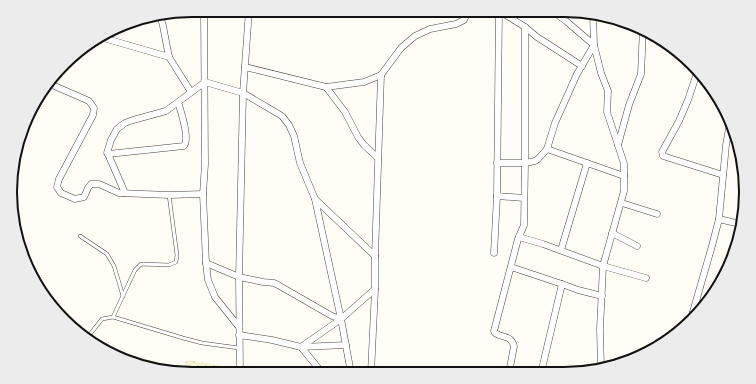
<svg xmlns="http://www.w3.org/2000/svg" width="756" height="384" viewBox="0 0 756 384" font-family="'Source Serif 4',serif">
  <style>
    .farmland { fill: url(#farmland-dots) }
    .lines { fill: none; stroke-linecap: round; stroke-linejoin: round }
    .service-casing { stroke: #444; stroke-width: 4 }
    .minor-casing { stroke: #444; stroke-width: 7 }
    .service { stroke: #fff; stroke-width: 3 }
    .minor { stroke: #fff; stroke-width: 6 }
    .rim { fill: none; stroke: #111; stroke-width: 2 }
  </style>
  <defs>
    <pattern id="farmland-dots" width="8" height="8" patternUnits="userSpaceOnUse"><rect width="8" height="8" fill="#f6f3d4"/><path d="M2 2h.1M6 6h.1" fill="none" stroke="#d2cfb5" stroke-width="1.8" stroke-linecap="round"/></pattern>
  </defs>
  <rect width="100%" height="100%" fill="#fffdf5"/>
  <polygon class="farmland" points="187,360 233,368 233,373 180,373"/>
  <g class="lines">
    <defs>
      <g id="service">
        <polyline points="80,236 107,254 114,266 123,296"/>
        <polyline points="113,317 135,270 141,264 169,265 176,262 177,255 169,195"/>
        <polyline points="90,340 91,333 102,319 113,317 183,338 202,343 239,348"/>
      </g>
      <g id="minor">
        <polyline points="204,10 205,164 203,194 206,263 208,280 215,297 239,327"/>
        <polyline points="498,10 525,27 537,37 582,66"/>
        <polyline points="499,10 497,196 524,198"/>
        <polyline points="160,15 163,26 169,57 191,92"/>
        <polyline points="593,15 594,45 601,73 608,91 607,112 618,145 624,164 624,191 603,266 600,329 601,369"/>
        <polyline points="100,37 169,57"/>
        <polyline points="245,67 326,87 364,82 381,75 401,48 415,36 430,29 456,24 464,20 468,11"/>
        <polyline points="698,70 688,100 679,121 662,152 663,156 723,175"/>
        <polyline points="205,82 243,93 282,116 289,125 294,136 300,163 315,199 375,256"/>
        <polyline points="50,84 89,101 94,108 93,115 59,179 57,187 61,193 75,199 84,197 88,188 91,184 99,184 119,193 169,195 203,194"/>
        <polyline points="326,87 345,112 358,137 364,145 378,158"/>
        <path d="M178,102c3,10 12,36 6,44l-76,8 -1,-1 4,-13 6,-11 8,-6 8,-3 33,-9 39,-29"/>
        <polyline points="618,145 629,105 641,74 643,28"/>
        <polyline points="547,149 624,176"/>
        <polyline points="108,154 125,193"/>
        <polyline points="497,163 525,163 535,161 538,159 547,149 555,123 577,74 594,45 566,21 551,10"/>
        <polyline points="315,199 341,319"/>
        <polyline points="622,203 657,214"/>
        <polyline points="719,219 740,224"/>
        <polyline points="612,233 637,246"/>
        <polyline points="519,237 543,244 603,266 646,278"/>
        <polyline points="561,250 587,163"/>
        <polyline points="494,253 497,196"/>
        <polyline points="206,263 239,277 263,282 274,283 278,285 332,316 341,319 351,373"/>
        <polyline points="511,267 562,284"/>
        <polyline points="692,315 712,246 719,219 726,145 730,123"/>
        <polyline points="239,335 272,340 301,347 346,345"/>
        <polyline points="240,373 239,277 243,93 249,10"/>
        <polyline points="325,373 319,369 301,347 341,319 375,289"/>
        <polyline points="371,373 375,289 375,256 381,75"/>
        <path d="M509,373l5,-27c-4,-12 -10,-7 -19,-13l-1,-2 24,-92 6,-14 1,-62v-136"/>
        <polyline points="541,373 562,284 578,290 602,296"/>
      </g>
    </defs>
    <use href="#service" class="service-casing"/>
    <use href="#minor" class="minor-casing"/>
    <use href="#service" class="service"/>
    <use href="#minor" class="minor"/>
  </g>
  <path d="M0 0H756V384H0ZM192 17H564A175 175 0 0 1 739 192V192A175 175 0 0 1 564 367H192A175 175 0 0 1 17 192V192A175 175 0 0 1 192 17Z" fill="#ececec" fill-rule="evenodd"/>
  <path class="rim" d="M192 17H564A175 175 0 0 1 739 192V192A175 175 0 0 1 564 367H192A175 175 0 0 1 17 192V192A175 175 0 0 1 192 17Z"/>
</svg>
